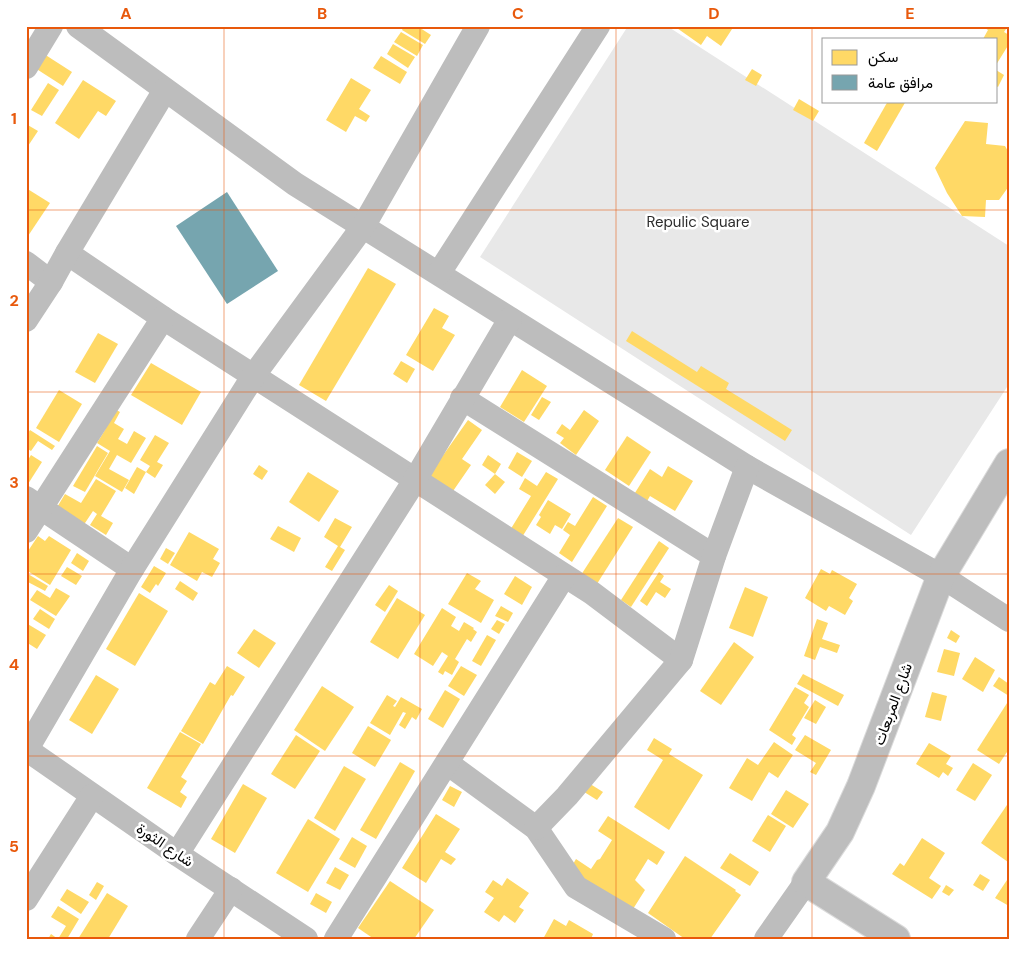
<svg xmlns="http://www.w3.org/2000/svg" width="1035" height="965" viewBox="0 0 1035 965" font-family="'DM Sans',Vazirmatn,sans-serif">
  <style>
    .green { fill: #e8e8e8 }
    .homes { fill: #ffd966 }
    .public { fill: #76a5af }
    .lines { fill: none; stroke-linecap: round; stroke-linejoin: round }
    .major-casing { stroke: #dbdbdb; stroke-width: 30 }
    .minor { stroke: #bdbdbd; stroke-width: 24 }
    .major { stroke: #bdbdbd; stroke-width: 28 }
    .grid { fill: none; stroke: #e8590c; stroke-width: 1; stroke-opacity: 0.55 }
    .labels { text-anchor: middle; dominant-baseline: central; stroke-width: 5; stroke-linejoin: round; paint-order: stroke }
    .park-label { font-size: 15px; fill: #2c2c2c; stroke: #fff }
    .street-label { font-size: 15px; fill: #000; stroke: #fff }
    .neatline { fill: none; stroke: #e8590c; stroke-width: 2 }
    .grid-label { font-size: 16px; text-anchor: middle; font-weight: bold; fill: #e8590c }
  </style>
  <rect width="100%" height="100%" fill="#fff"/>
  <polygon class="green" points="628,26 667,26 1009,246 1009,384 911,535 480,257"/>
  <g class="homes">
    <polygon points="404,26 417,26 431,35 425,44 402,30"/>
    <polygon points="674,26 734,26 721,46 707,36 701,45"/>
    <polygon points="982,26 1008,26 1004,32 1009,35 1009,44 996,65 996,39 983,39 988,30"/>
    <polygon points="401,32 423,45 417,56 394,42"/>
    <polygon points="393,44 415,57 408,68 387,54"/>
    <polygon points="44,54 72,72 63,86 35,68"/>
    <polygon points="381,56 407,72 400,84 373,68"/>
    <polygon points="752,69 762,75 756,86 745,80"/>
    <polygon points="996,70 1004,75 998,87 996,86"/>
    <polygon points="351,78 371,90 359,109 370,116 366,122 355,116 346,132 326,120"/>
    <polygon points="83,80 116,101 106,116 98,111 79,139 55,123"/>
    <polygon points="48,83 59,90 42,116 31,110"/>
    <polygon points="799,99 819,111 813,121 793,110"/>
    <polygon points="888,101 906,101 877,151 864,143"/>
    <polygon points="965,121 988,123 986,144 1005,146 1009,153 1009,186 999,200 986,200 985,217 962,216 947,193 935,168"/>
    <polygon points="26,124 38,131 26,149"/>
    <polygon points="26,188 50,203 26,239"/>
    <polygon points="368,268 396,284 326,401 299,385"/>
    <polygon points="434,308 449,316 442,328 455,335 433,371 406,355"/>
    <polygon points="632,331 697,372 701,366 729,383 726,389 792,430 785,441 626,341"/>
    <polygon points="98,333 118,344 95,383 75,372"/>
    <polygon points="401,361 415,369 407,383 393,374"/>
    <polygon points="151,363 201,392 182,425 131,395"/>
    <polygon points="522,370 547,386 524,422 500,407"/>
    <polygon points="59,390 82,404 59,442 36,428"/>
    <polygon points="542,397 551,402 539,420 531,415"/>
    <polygon points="111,407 120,412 114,423 124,429 118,439 127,444 134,431 146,438 131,463 117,455 109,469 129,480 122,492 95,476 110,451 97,443 105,430"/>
    <polygon points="584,410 599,421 576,455 560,443 564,438 556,433 562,424 570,430"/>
    <polygon points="468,420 482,430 462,459 471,465 451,494 425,481"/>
    <polygon points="30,430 55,446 52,450 38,441 31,451 26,448 26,436"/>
    <polygon points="155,435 169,443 157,462 163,465 155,478 146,472 150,466 140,460"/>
    <polygon points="627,436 651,452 629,486 605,470"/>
    <polygon points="97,446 108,453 85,492 73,486"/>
    <polygon points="517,452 532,461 522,477 508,468"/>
    <polygon points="31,455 42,462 28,484 26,483 26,463"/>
    <polygon points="488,455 501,464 495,474 482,465"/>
    <polygon points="259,465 268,471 262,480 253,474"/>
    <polygon points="668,466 693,481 675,511 650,496 646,503 633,496 650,469 662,477"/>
    <polygon points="137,467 146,472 134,494 125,488"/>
    <polygon points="308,472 339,491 319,522 289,502"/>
    <polygon points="546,472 558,479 519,542 507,535 531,496 519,489 525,478 537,486"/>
    <polygon points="495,474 505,482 495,494 485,485"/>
    <polygon points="96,479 116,491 101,516 113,523 106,535 90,525 97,514 93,511 83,526 56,509 65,494 81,503"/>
    <polygon points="593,497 607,506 572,562 559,553 570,535 563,530 568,522 575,526"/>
    <polygon points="548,500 571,514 562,529 555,525 550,534 536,525 541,517 539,515"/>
    <polygon points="335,518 352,527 340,547 345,550 332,571 325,567 338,546 324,537"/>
    <polygon points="618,518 633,527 595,587 579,578"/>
    <polygon points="278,526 301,538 294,552 270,539"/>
    <polygon points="189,532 219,549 213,559 220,563 212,577 202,572 197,581 170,565"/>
    <polygon points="38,536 45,541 49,536 71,550 50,585 26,570 26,554"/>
    <polygon points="659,541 669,548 631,607 621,600"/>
    <polygon points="166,548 175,553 168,564 160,559"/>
    <polygon points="77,553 89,561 83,571 71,563"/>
    <polygon points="154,566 166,573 158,586 156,584 150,593 141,587"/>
    <polygon points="67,567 82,576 76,585 61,576"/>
    <polygon points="821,569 830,574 832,570 857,584 849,598 853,601 845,615 829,606 826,611 805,598"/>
    <polygon points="659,572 664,576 660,582 671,589 665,598 656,592 647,606 640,601"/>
    <polygon points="467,573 481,581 475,589 494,600 481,623 448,604"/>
    <polygon points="28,574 48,586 45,591 26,581"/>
    <polygon points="515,576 532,587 522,605 504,594"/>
    <polygon points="180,581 198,593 193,601 175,589"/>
    <polygon points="389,585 398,591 385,612 375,605"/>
    <polygon points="745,587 768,597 753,637 729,628"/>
    <polygon points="56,588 70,596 56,616 30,600 37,590 50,598"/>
    <polygon points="139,593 168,611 135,666 106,649"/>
    <polygon points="397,598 425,615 398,659 370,642"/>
    <polygon points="501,606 513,613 508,622 495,616"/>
    <polygon points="442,608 456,617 451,626 459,631 464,622 474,628 473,629 477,632 471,642 467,639 455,659 459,662 452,675 445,671 443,675 438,672 448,656 442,652 433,666 414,654"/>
    <polygon points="40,609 55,619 49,629 33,619"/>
    <polygon points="817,619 828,623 822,639 840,645 837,653 820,647 815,660 804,656"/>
    <polygon points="497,620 505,624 499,634 491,629"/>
    <polygon points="26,623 46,635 37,649 26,642"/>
    <polygon points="254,629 276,643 259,668 237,653"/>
    <polygon points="951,630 960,636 956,643 947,638"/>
    <polygon points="487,635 496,640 481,666 472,661"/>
    <polygon points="734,642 754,657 721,705 700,691"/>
    <polygon points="944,649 960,653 954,676 937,672"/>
    <polygon points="975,657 995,670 983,692 962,679"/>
    <polygon points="227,666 245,677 233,696 231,695 203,744 181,731 210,682 215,685"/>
    <polygon points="461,666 477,675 464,696 448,686"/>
    <polygon points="803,674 844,695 838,706 797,684"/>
    <polygon points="96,675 119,689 92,734 69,720"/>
    <polygon points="999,677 1009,684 1009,696 993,686"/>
    <polygon points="322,686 354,707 325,751 294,730"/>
    <polygon points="795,687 809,695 804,703 809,707 792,735 796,738 792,745 769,730"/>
    <polygon points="445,690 460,699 443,728 428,719"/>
    <polygon points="932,692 947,696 941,721 925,717"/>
    <polygon points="387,695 397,701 393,706 395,707 401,697 422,709 416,720 412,717 405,729 399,725 406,713 403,712 390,735 370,723"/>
    <polygon points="815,700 826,707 816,724 804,718"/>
    <polygon points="1009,700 1009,749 999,764 977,750"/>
    <polygon points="368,726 391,740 375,767 352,753"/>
    <polygon points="180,732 201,744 181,777 187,781 180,792 187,797 181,808 147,788"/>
    <polygon points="296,735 320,751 295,789 271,774"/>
    <polygon points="805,735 831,750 816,775 810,772 816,763 795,750"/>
    <polygon points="654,738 672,749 669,754 703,775 669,830 634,807 663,760 647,750"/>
    <polygon points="774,742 793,755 778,778 769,772 752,801 729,788 747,758 758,765"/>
    <polygon points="929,743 951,756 946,764 953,768 948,776 943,772 939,778 916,764"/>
    <polygon points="400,762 415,771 376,839 360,830"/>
    <polygon points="973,763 992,775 975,801 956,790"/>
    <polygon points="344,766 366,779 335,831 314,818"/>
    <polygon points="587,782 603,792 597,800 581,790"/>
    <polygon points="243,784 267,798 235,853 211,839"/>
    <polygon points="450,786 462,792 454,807 442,800"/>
    <polygon points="786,790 809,804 793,828 771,814"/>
    <polygon points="1009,802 1009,861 1008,862 981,843"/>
    <polygon points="436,814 460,829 445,852 456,859 451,865 441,859 426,883 402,868"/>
    <polygon points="768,815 786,826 770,852 752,841"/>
    <polygon points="608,816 665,852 657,865 648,859 635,880 645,890 628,917 565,878 576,859 591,869 597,860 600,859 612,840 598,831"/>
    <polygon points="308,819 340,839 308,892 276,873"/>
    <polygon points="352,837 367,846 355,868 339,859"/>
    <polygon points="922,838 945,853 929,878 941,886 932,899 892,874 900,863 904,866"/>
    <polygon points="730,853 759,872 750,886 720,868"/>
    <polygon points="685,856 736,890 735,891 741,895 710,939 685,939 648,913"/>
    <polygon points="335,867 349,875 340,890 326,883"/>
    <polygon points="980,874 990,880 983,891 973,885"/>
    <polygon points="1009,877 1009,906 995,898"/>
    <polygon points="507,878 529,893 519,907 524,910 515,923 504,915 499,922 484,912 494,898 485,892 493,880 502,886"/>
    <polygon points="390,881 434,910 414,939 374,939 358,928"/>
    <polygon points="97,882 104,886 96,900 89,895"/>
    <polygon points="946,885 954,890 949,896 942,892"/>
    <polygon points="67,889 89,902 81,914 60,900"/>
    <polygon points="107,893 128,906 108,939 78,939"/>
    <polygon points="316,893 332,902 326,913 310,904"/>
    <polygon points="58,906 79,919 67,939 48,939 51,934 58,939 66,926 51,917"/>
    <polygon points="554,919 566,926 569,920 593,934 591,939 543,939"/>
  </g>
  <polygon class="public" points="227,192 278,271 227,304 176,226"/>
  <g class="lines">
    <defs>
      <polyline id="major" points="896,939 806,882 840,832 861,786 941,576 1009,463"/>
    </defs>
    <use href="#major" class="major-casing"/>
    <g class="minor">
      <polyline points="78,26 295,184 747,467 941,576 1009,620"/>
      <polyline points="26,67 51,26"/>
      <polyline points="67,253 163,318 592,593 681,660"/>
      <polyline points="26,263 51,282"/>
      <polyline points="439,273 598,26"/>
      <polyline points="26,320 51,282 67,253 165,90"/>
      <polyline points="462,398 714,556"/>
      <polyline points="26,498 132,569"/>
      <polyline points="26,531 163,318"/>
      <polyline points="26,749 177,854 306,939"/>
      <polyline points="27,749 132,569 254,375 364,225 478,26"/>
      <polyline points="447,763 536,828 576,887 664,939"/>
      <polyline points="536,828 567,796 681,660 714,556 747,467"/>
      <polyline points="177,854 415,480 510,319"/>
      <polyline points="26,899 92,796"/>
      <polyline points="198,939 231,889"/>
      <polyline points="336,939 564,576"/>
      <polyline points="766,939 806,882"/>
    </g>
    <use href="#major" class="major"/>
  </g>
  <path class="grid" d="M224,26v913M420,26v913M616,26v913M812,26v913M26,210h983M26,392h983M26,574h983M26,756h983"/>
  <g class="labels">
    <g class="park-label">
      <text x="698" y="222">Repulic Square</text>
    </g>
    <g class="street-label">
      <text transform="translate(893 704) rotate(-70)">شارع المربعات</text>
      <text transform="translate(165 845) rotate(34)">شارع الثورة</text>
    </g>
  </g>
  <rect width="1035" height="965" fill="none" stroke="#ffffff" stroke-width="55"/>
  <rect x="822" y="38" width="175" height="65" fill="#ffffff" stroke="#999999"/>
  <rect x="832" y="50" width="25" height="15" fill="#ffd966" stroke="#999999"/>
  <text x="868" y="62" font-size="15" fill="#000000">سكن</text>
  <rect x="832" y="75" width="25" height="15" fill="#76a5af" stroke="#999999"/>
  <text x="868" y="88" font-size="15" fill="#000000">مرافق عامة</text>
  <rect x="28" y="28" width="980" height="910" class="neatline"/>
  <g class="grid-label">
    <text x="126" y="19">A</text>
    <text x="322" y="19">B</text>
    <text x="518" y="19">C</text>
    <text x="714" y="19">D</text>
    <text x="910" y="19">E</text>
    <text x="14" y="124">1</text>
    <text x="14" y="306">2</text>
    <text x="14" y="488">3</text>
    <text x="14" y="670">4</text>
    <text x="14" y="852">5</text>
  </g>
</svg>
